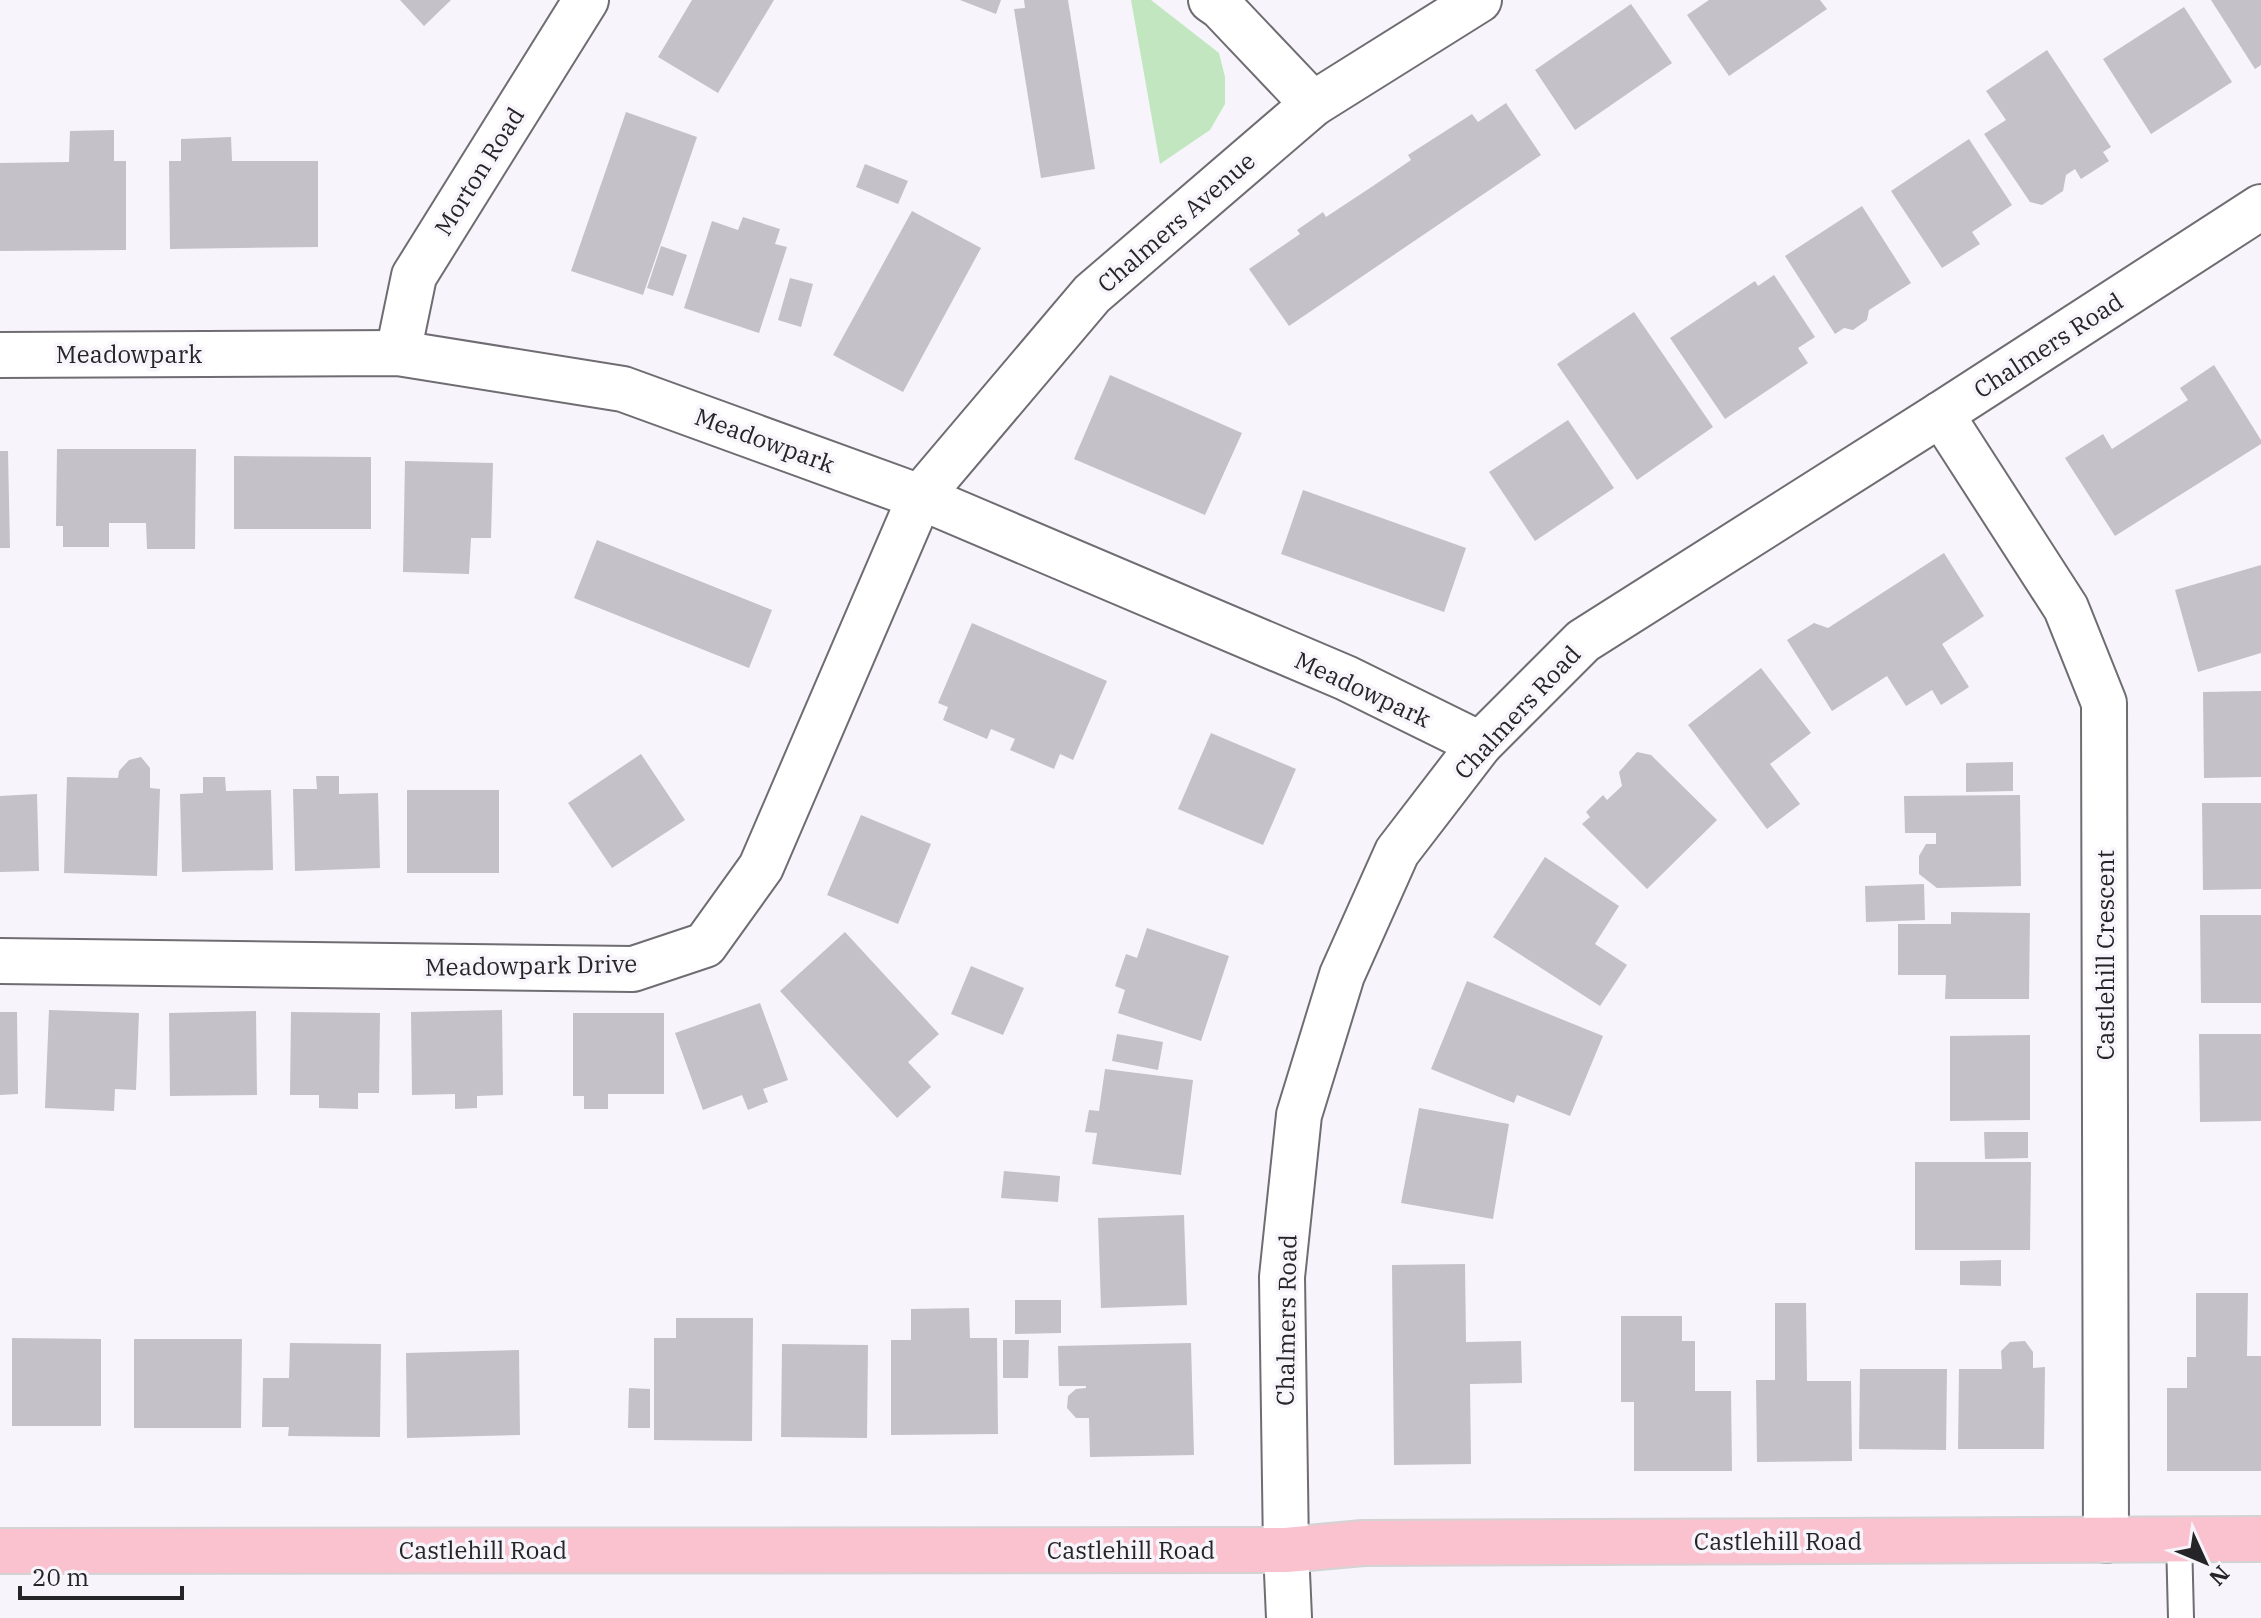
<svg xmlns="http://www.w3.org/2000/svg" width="2261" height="1618" viewBox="0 0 2261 1618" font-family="'IBM Plex Serif',serif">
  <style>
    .green { fill: #c2e6c0 }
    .building { fill: #c5c1c8 }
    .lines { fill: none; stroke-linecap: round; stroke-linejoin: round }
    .service-casing { stroke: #6f6c72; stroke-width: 28 }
    .minor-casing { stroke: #6f6c72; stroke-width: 48 }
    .tertiary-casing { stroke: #6f6c72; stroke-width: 48 }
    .primary-casing { stroke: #d3d3d4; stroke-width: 48 }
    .service { stroke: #fff; stroke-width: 24 }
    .minor { stroke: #fff; stroke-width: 44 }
    .tertiary { stroke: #fff; stroke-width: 44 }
    .primary { stroke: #fac2cf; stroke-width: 44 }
    .labels { text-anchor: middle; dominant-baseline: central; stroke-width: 7; stroke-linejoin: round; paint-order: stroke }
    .street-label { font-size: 24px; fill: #252427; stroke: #f7f4fb }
  </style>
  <rect width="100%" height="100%" fill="#f7f4fb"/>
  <polygon class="green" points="1131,0 1151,0 1219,53 1225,77 1225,104 1210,130 1160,164"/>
  <g class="building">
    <polygon points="400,0 451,0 424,26"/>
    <polygon points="692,0 774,0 718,93 658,57"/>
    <polygon points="960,0 1001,0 996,14"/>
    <polygon points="1024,0 1068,0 1095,169 1041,178 1014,9 1025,8"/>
    <polygon points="1709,0 1820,0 1827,9 1729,76 1687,15"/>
    <polygon points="2211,0 2261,0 2261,65 2255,69"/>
    <polygon points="1631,4 1672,63 1575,130 1535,70"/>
    <polygon points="2184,7 2232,82 2151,134 2103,59"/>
    <polygon points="2047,50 2111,147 2103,152 2109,161 2081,179 2075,169 2066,175 2063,191 2042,205 2030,202 1984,134 2006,120 1986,91"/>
    <polygon points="1506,103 1541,155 1289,326 1249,269 1300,234 1297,230 1323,212 1326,217 1373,186 1411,160 1408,155 1472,114 1478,122"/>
    <polygon points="626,112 697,137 643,295 571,271"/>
    <polygon points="114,130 114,161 126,161 126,250 0,251 0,163 69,162 70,131"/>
    <polygon points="231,137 232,161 318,161 318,247 170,249 169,161 181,161 181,139"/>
    <polygon points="1969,139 2012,205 1972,232 1980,244 1942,268 1891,191"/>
    <polygon points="865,164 908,181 898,204 856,187"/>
    <polygon points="1862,206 1911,283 1869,310 1867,320 1853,330 1844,328 1835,334 1785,256"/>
    <polygon points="912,211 981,248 903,392 833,355"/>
    <polygon points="743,217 780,229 775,244 787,247 759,333 684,308 712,221 738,230"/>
    <polygon points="661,246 687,255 673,296 647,288"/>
    <polygon points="1774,275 1815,337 1798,348 1808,363 1725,419 1670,338 1755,281 1758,286"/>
    <polygon points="790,278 813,284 801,327 778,320"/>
    <polygon points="1634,312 1713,427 1637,480 1557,364"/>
    <polygon points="2214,365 2261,440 2261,444 2115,536 2065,458 2103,434 2112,449 2188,400 2180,388"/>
    <polygon points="1110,375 1242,433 1205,515 1074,459"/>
    <polygon points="1568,420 1614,488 1535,541 1489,472"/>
    <polygon points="57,449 196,449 195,549 147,549 146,523 109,523 109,547 63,547 63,526 56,526"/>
    <polygon points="0,451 8,451 10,548 0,548"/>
    <polygon points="234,456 371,457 371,529 234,529"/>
    <polygon points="405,461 493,463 491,538 471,538 469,574 403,572"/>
    <polygon points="1303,490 1466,548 1444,612 1281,554"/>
    <polygon points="597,540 772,610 749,668 574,598"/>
    <polygon points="1944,553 1984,616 1942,644 1969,687 1941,705 1932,690 1906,706 1887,676 1832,711 1787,640 1814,623 1828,628"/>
    <polygon points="2261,565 2261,653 2198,672 2175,590"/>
    <polygon points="972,623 1107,681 1073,760 1060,754 1054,769 1010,750 1015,739 991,729 987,739 943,720 948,707 938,703"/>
    <polygon points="1761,668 1811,733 1770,764 1800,804 1767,829 1688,725"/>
    <polygon points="2261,691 2261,777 2204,778 2203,692"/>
    <polygon points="1211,733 1296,769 1263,845 1178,809"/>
    <polygon points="1637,752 1651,755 1717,820 1647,889 1582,824 1590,817 1586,812 1603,795 1607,800 1622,786 1619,772"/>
    <polygon points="641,754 685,820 612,868 568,803"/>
    <polygon points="141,757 150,768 150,788 160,789 157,876 64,873 67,777 118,778 119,771 129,760"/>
    <polygon points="2013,762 2013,791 1966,792 1966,763"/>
    <polygon points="316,776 339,776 339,794 378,793 380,868 295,871 293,789 317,789"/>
    <polygon points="203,777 225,777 226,791 271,790 273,870 182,872 180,794 203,793"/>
    <rect x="407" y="790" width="92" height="83"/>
    <polygon points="37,794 39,871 0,872 0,796"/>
    <polygon points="2020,795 2021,886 1937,888 1919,874 1919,856 1926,844 1936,844 1936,833 1905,833 1904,796"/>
    <polygon points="2202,803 2261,803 2261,889 2203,890"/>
    <polygon points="861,815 931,844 898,924 827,895"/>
    <polygon points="1545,857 1619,906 1595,944 1627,965 1600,1006 1493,937"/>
    <polygon points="1924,884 1925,920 1866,922 1865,886"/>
    <polygon points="1951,912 2030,913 2029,999 1945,999 1946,975 1898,975 1898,924 1951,924"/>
    <polygon points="2200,915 2261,915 2261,1003 2201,1003"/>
    <polygon points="1147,928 1229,956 1201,1041 1118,1013 1125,990 1115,986 1126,954 1137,958"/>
    <polygon points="845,932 939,1034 908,1062 931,1087 897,1118 780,991"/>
    <polygon points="971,966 1024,988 1003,1035 951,1014"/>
    <polygon points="1467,981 1603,1036 1570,1116 1517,1095 1514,1103 1431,1069"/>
    <polygon points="760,1003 788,1080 763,1089 768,1102 748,1110 742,1095 703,1110 675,1033"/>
    <polygon points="49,1010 139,1013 136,1090 115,1089 114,1111 45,1108"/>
    <polygon points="502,1010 503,1095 477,1096 477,1108 455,1109 455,1094 412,1095 411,1012"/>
    <polygon points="256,1011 257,1095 170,1096 169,1013"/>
    <polygon points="0,1012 17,1012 18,1094 0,1095"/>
    <polygon points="291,1012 380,1013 379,1093 358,1093 358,1109 319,1108 319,1095 290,1095"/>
    <polygon points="573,1013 664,1013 664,1094 608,1094 608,1109 584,1109 584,1096 573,1096"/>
    <polygon points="1117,1034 1163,1042 1158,1070 1112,1061"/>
    <polygon points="2199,1034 2261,1034 2261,1121 2200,1122"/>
    <polygon points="2030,1035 2030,1120 1950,1121 1950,1036"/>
    <polygon points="1105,1069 1193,1080 1181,1175 1092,1164 1097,1133 1085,1132 1089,1110 1099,1111"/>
    <polygon points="1419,1108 1509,1124 1493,1219 1401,1203"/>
    <polygon points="1984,1132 2028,1132 2028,1158 1985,1159"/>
    <polygon points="1915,1162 2031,1162 2030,1250 1915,1250"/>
    <polygon points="1004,1171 1060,1176 1058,1202 1001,1198"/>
    <polygon points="1184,1215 1187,1305 1101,1308 1098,1218"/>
    <polygon points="2001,1260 2001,1286 1960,1285 1960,1261"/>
    <polygon points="1465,1264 1466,1342 1521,1341 1522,1383 1470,1384 1471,1464 1394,1465 1392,1265"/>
    <polygon points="2196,1293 2248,1293 2247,1356 2261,1356 2261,1471 2167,1471 2167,1388 2187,1388 2187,1357 2196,1357"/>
    <polygon points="1015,1300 1061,1300 1061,1333 1015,1334"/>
    <polygon points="1775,1303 1806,1303 1807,1381 1851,1381 1852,1461 1757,1462 1756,1380 1775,1380"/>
    <polygon points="969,1308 970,1338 997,1338 998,1434 891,1435 891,1340 911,1340 911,1309"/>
    <polygon points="1621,1316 1682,1316 1682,1341 1695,1341 1695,1391 1731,1391 1732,1471 1634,1471 1634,1402 1621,1402"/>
    <polygon points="676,1318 753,1318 752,1441 654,1440 654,1338 676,1338"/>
    <polygon points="12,1338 101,1339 101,1426 12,1426"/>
    <polygon points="134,1339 242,1339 241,1428 134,1428"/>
    <polygon points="1003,1340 1029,1340 1028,1378 1003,1378"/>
    <polygon points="2025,1341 2033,1352 2033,1368 2045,1367 2044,1449 1958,1449 1959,1369 2002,1369 2001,1351 2010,1342"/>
    <polygon points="290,1343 381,1344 380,1437 288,1436 289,1427 262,1427 263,1378 289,1378"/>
    <polygon points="1191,1343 1194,1455 1090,1457 1089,1418 1076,1418 1067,1408 1068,1396 1076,1389 1086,1388 1086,1386 1059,1386 1058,1346"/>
    <polygon points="782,1344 868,1345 867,1438 781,1437"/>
    <polygon points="519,1350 520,1435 407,1438 406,1353"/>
    <polygon points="1860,1369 1947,1369 1946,1450 1859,1449"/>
    <polygon points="629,1388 650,1389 650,1428 628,1428"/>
  </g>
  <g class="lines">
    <defs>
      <polyline id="service" points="2179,1539 2181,1618"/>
      <g id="minor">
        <polyline points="1211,0 1221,7 1313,104"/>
        <polyline points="398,353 414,276 586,0"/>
        <polyline points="0,355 398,353 623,389 920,497 1346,678 1480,744"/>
        <polyline points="1941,414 2066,608 2104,703 2106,1540"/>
        <polyline points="0,961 633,969 705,945 761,867 920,497 1092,294 1313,104 1479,0"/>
        <polyline points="1286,1550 1289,1618"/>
      </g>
      <polyline id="tertiary" points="1286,1550 1282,1277 1299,1115 1342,975 1397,852 1480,744 1583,641 1941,414 2261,207"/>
      <polyline id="primary" points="0,1551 1286,1550 1363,1543 2261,1539"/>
    </defs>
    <use href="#service" class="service-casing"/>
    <use href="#minor" class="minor-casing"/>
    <use href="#tertiary" class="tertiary-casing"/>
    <use href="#primary" class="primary-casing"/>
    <use href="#service" class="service"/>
    <use href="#minor" class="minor"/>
    <use href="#tertiary" class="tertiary"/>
    <use href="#primary" class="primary"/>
  </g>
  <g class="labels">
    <g class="street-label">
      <text transform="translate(479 171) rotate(-58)">Morton Road</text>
      <text transform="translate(1176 222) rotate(-41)">Chalmers Avenue</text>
      <text transform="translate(2048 345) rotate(-33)">Chalmers Road</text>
      <text x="129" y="354">Meadowpark</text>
      <text transform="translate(765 440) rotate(20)">Meadowpark</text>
      <text transform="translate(1363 689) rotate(25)">Meadowpark</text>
      <text transform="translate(1517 712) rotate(-47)">Chalmers Road</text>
      <text transform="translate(2105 955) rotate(-90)">Castlehill Crescent</text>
      <text transform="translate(531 965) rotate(-1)">Meadowpark Drive</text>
      <text transform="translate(1286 1320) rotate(-89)">Chalmers Road</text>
      <text x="1778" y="1541">Castlehill Road</text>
      <text x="483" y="1550">Castlehill Road</text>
      <text x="1131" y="1550">Castlehill Road</text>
    </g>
  </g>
  <g transform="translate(2205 1562) rotate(134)" stroke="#f7f4fb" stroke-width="6" paint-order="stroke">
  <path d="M0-6L14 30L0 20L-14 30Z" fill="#252427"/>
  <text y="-12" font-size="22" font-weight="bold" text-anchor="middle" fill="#252427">N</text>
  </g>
  <path d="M20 1586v12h162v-12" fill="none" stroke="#252427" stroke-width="4"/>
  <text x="32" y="1586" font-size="24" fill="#252427" stroke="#f7f4fb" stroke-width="6" paint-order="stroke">20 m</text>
</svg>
